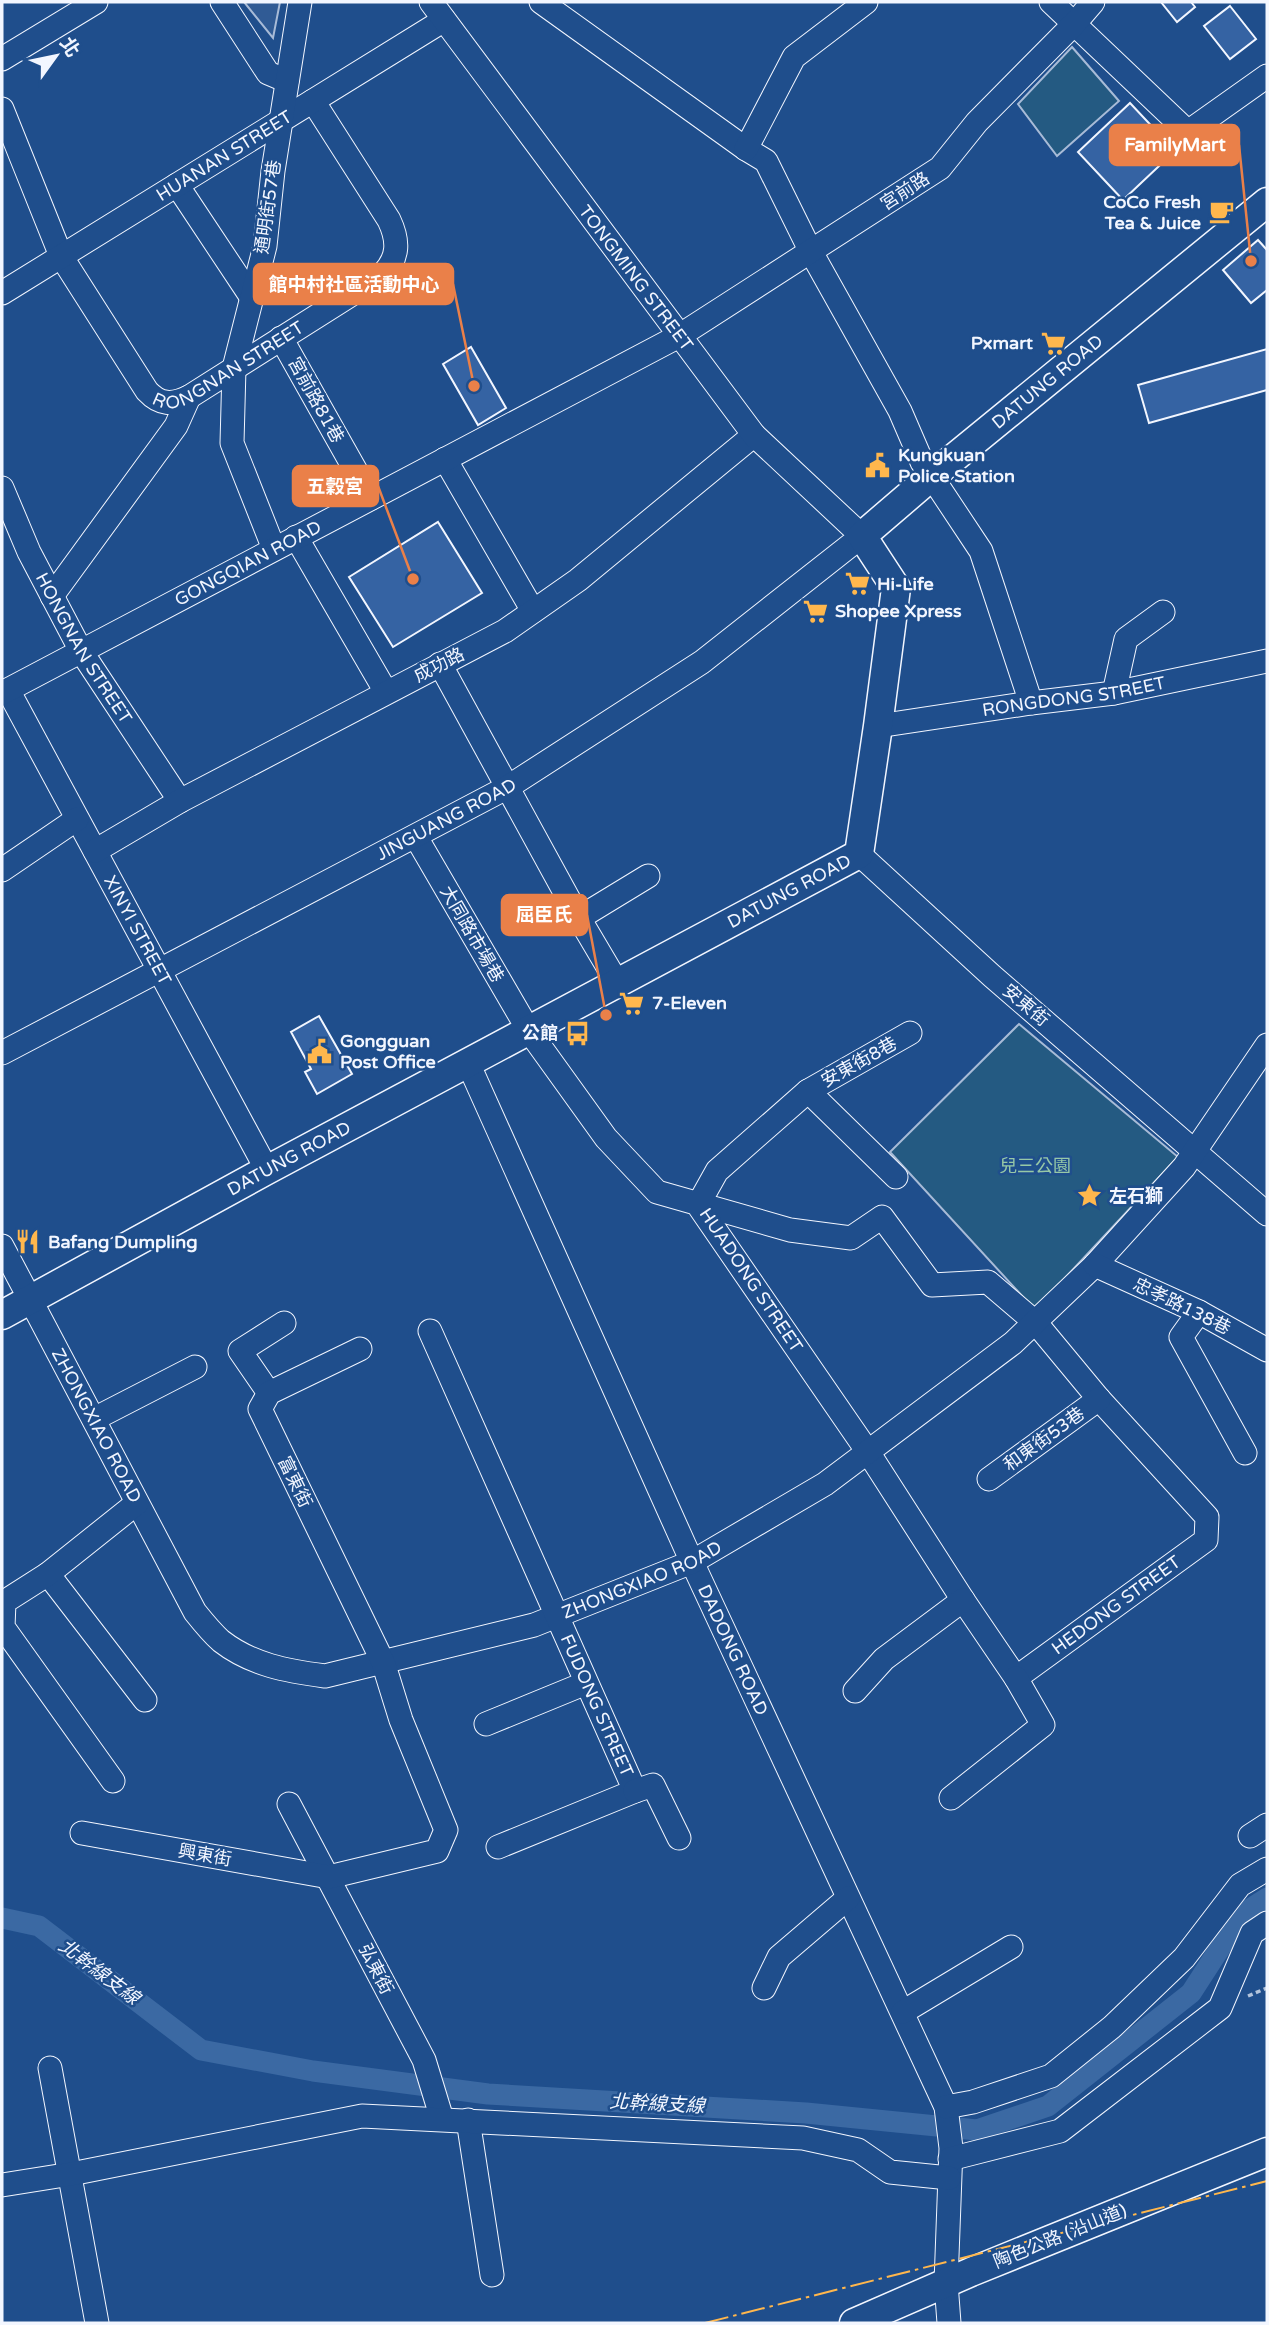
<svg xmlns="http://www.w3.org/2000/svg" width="1269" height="2325" viewBox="0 0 1269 2325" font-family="'Varela Round','Noto Sans TC',sans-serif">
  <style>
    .green { fill: #245a82; stroke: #a8bbd7; stroke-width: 2 }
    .parking { fill: #305b95; stroke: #a8bbd7; stroke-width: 2 }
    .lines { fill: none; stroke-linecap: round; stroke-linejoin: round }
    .canal { stroke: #3b69a3; stroke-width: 21 }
    .building { fill: #3563a3; stroke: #f2f6ff; stroke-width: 2 }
    .minor-casing { stroke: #f2f6ff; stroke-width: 25 }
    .major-casing { stroke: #f2f6ff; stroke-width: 31 }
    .path { stroke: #b3c4dc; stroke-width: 3.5; stroke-dasharray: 5 3.5; stroke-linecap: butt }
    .minor { stroke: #1f4e8c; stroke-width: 23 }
    .major { stroke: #1f4e8c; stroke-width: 28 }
    .power { stroke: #ffb74d; stroke-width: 2; stroke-dasharray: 24 5 3.5 5; stroke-linecap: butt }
    .labels { text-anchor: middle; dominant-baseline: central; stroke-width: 5; stroke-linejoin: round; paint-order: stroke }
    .street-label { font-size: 18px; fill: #f2f6ff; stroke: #1f4e8c }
    .poi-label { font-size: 18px; font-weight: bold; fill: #f2f6ff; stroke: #1f4e8c; text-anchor: start }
    .park-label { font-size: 18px; fill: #97c8a6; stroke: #1f4e8c }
    .water-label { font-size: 19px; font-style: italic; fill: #f2f6ff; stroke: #1f4e8c }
    .leader { fill: none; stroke: #ea8049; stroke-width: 2.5 }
    .callout-dot { fill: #ea8049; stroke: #1f4e8c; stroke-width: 2.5 }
    .callout { fill: #ea8049; stroke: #ea8049; stroke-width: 2.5 }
    .callout-label { font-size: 19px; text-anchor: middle; font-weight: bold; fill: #fff }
  </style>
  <rect width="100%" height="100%" fill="#1f4e8c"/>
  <g class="green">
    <polygon points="1072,47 1119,101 1057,156 1018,104"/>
    <polygon points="1019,1024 1178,1157 1035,1310 890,1152"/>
  </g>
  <polygon class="parking" points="244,2 280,2 273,38"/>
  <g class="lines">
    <polyline class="canal" points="2,1918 39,1926 201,2050 313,2071 488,2094 806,2113 977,2130 1048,2106 1191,1993 1242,1914 1267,1898"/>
  </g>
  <g class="building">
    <polygon points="1161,2 1191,2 1195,7 1177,22"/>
    <polygon points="1230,6 1256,39 1230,59 1204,26"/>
    <polygon points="1130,103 1175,151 1123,200 1078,152"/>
    <polygon points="1258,240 1267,250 1267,290 1251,303 1223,270"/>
    <polygon points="471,347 506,408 478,425 443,364"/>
    <polygon points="1267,349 1267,390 1149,423 1138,385"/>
    <polygon points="438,522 482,593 393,647 349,577"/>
    <polygon points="319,1016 352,1074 317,1094 305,1072 311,1069 291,1032"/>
  </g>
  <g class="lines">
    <defs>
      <g id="minor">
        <polyline points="222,2 268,73 287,81"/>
        <polyline points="541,2 746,149 766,161 811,252 900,411 922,462 981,551 1031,703"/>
        <polyline points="1051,2 1188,132 1267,76"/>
        <polyline points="2,59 96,2"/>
        <path id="s1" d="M2,109l59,147 86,135c13,14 25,14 42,6l193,-122c17,-17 17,-34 7,-55l-76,-119"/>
        <polyline points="746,149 794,57 866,2"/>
        <polyline points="177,185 252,298"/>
        <path id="s2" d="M2,293l442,-273"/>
        <polyline points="281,338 371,498"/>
        <polyline points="445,459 533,611"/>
        <path id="s3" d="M2,488l27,64 52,99 99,150"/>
        <polyline points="296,537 386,692"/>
        <polyline points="274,549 232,443 234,368 265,246 273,171 300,2"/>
        <polyline points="52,596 176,426 189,397"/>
        <polyline points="440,664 579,918 618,984"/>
        <path id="s4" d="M8,690l259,480"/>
        <path id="s5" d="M2,693l677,-357 261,-168 37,-46 98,-99 18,-21"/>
        <polyline points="1114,693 1126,639 1163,612"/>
        <path id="s6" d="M878,726l153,-23 83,-10 153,-32"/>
        <polyline points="416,837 529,1031 606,1138 657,1192 790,1230 851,1238 882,1217 932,1285 988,1282 1036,1323 1099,1399 1207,1517 1206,1540 1016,1678 963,1600 868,1452 698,1205 717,1171 808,1091 910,1033"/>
        <polyline points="95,851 180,801 505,631 578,580 754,435"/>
        <polyline points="859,854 992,976 1267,1214"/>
        <polyline points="2,870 77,819"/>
        <polyline points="579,918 648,876"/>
        <path id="s7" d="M2,1053l506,-266 194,-125 160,-126 -108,-101 -323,-433"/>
        <path id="s8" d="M468,1063l224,499 254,545 5,41 -5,135 3,40"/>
        <polyline points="808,1091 896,1177"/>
        <path id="s9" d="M2,1246l193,366c8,10 17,21 26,29 31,24 66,30 104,35l209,-51 158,-63 133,-78 188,-141 82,-78 89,-98 83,-122"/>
        <polyline points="1095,1265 1199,1312 1267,1350"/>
        <polyline points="1199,1312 1181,1337 1245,1453"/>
        <path id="s10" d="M430,1331l205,460 -137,56"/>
        <polyline points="269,1393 240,1351 284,1323"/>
        <polyline points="94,1419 195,1367"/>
        <polyline points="989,1479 1099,1399"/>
        <polyline points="48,1574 145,1700"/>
        <polyline points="855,1691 884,1659 963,1600"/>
        <polyline points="486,1724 586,1683"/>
        <polyline points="113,1781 3,1627 4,1602 48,1574 137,1503"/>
        <polyline points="635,1791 653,1785 679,1838"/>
        <polyline points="951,1798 1043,1725 1016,1678"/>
        <polyline points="289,1804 424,2060 442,2119"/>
        <polyline points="82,1833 329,1877 437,1851 446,1830 401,1720 383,1662 260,1409 269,1393 360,1349"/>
        <polyline points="1250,1836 1267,1825"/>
        <polyline points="764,1988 779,1957 848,1898"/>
        <polyline points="903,2012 1011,1947"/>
        <polyline points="50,2068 97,2323"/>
        <polyline points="946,2107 973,2102 1051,2076 1112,2027 1184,1958 1240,1885 1267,1869"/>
        <polyline points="468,2120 492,2275"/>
        <polyline points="950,2159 1060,2131 1220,2008 1252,1933 1267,1923"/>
        <polyline points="2,2185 71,2174 362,2116 803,2138 858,2150 890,2172 949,2178"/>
      </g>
      <g id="major">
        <path id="s11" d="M2,1315l265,-145 592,-316 19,-128 18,-138 -34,-52 71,-61 334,-273"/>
        <polyline points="854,2323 971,2272 1267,2152"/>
      </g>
    </defs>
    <use href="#minor" class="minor-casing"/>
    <use href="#major" class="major-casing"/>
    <polyline class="path" points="1248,1996 1267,1988"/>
    <use href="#minor" class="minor"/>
    <use href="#major" class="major"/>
    <polyline class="power" points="705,2323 1267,2181"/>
  </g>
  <defs>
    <symbol id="cafe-bare" viewBox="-9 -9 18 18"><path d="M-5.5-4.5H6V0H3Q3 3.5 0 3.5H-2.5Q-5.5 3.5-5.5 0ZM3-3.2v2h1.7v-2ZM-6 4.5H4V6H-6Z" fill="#ffb74d" stroke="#1f4e8c" stroke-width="2.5" paint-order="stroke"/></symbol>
    <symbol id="supermarket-bare" viewBox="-9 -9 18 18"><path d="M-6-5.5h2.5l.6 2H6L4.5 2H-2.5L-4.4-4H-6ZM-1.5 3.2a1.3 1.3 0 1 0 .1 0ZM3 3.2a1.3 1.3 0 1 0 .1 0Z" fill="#ffb74d" stroke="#1f4e8c" stroke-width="2.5" paint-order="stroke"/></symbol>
    <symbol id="civic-bare" viewBox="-9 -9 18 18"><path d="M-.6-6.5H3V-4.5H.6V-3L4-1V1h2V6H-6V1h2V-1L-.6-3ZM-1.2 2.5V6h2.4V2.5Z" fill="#ffb74d" stroke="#1f4e8c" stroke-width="2.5" paint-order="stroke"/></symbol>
    <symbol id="bus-bare" viewBox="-9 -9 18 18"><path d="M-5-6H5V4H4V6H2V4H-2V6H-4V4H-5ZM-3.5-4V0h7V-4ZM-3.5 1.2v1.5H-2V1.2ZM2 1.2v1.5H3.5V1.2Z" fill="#ffb74d" stroke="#1f4e8c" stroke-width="2.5" paint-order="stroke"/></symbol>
    <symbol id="sight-bare" viewBox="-9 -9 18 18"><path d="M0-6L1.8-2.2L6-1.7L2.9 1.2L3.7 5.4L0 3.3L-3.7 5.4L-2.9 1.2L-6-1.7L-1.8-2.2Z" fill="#ffb74d" stroke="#1f4e8c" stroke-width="2.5" paint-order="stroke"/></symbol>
    <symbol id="restaurant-bare" viewBox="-9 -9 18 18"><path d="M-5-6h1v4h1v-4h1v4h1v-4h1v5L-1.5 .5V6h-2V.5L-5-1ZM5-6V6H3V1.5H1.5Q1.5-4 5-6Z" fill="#ffb74d" stroke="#1f4e8c" stroke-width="2.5" paint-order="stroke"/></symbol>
  </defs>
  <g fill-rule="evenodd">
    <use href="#cafe-bare" x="1204" y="194" width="35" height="35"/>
    <use href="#supermarket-bare" x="1036" y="326" width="35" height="35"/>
    <use href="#civic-bare" x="860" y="448" width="35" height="35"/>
    <use href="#supermarket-bare" x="840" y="566" width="35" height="35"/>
    <use href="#supermarket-bare" x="798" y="594" width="35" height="35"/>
    <use href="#supermarket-bare" x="614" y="986" width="35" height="35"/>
    <use href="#bus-bare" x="560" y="1016" width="35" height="35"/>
    <use href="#civic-bare" x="302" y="1034" width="35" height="35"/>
    <use href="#sight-bare" x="1072" y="1178" width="35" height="35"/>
    <use href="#restaurant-bare" x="10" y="1224" width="35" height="35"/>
  </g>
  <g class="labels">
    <g class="street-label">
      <text stroke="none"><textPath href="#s2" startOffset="261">HUANAN STREET</textPath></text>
      <text transform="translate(905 191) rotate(-33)">宮前路</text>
      <text transform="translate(268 207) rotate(-82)">通明街57巷</text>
      <text transform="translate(636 278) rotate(53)">TONGMING STREET</text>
      <text stroke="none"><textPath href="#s1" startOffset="413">RONGNAN STREET</textPath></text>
      <text stroke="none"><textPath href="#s11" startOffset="1545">DATUNG ROAD</textPath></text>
      <text transform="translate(316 400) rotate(61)">宮前路81巷</text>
      <text stroke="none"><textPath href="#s5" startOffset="278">GONGQIAN ROAD</textPath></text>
      <text stroke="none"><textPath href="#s3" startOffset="180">HONGNAN STREET</textPath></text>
      <text transform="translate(439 665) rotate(-27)">成功路</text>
      <text stroke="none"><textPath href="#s6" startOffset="198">RONGDONG STREET</textPath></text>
      <text stroke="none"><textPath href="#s7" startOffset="502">JINGUANG ROAD</textPath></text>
      <text stroke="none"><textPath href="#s11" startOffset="894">DATUNG ROAD</textPath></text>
      <text stroke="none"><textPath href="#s4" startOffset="273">XINYI STREET</textPath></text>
      <text transform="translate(472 934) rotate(60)">大同路市場巷</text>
      <text transform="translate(1026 1005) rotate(40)">安東街</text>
      <text transform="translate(859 1062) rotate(-29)">安東街8巷</text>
      <text stroke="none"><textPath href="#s11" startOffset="327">DATUNG ROAD</textPath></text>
      <text transform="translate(751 1280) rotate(56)">HUADONG STREET</text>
      <text transform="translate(1182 1306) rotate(26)">忠孝路138巷</text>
      <text stroke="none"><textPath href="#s9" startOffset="203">ZHONGXIAO ROAD</textPath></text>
      <text transform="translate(1044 1439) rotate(-36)">和東街53巷</text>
      <text transform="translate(295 1482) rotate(64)">富東街</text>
      <text stroke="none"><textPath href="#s9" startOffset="896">ZHONGXIAO ROAD</textPath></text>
      <text transform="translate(1116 1605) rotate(-36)">HEDONG STREET</text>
      <text stroke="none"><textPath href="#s8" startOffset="644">DADONG ROAD</textPath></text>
      <text stroke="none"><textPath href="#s10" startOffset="410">FUDONG STREET</textPath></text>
      <text transform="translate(205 1855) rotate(10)">興東街</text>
      <text transform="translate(376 1969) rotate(63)">弘東街</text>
      <text transform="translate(1060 2236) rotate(-22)">陶色公路 (沿山道)</text>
    </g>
    <g class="poi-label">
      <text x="1201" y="202" text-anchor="end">CoCo Fresh<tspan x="1201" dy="21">Tea &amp; Juice</tspan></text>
      <text x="1033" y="343" text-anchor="end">Pxmart</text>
      <text x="898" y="455">Kungkuan<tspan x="898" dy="21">Police Station</tspan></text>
      <text x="877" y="584">Hi-Life</text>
      <text x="835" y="611">Shopee Xpress</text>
      <text x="652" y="1003">7-Eleven</text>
      <text x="558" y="1033" text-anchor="end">公館</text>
      <text x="340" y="1041">Gongguan<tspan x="340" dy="21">Post Office</tspan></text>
      <text x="1109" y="1196">左石獅</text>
      <text x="48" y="1242">Bafang Dumpling</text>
    </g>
    <g class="park-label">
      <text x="1035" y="1166">兒三公園</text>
    </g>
    <g class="water-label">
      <text transform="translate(99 1972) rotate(37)">北幹線支線</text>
      <text transform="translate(657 2104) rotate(3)">北幹線支線</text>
    </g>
  </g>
  <path class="leader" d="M1251 261L1239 145M474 386L453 284M413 579L378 486M606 1015L587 915"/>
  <g class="callout-dot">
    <circle cx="1251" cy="261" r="7"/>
    <circle cx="474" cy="386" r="7"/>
    <circle cx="413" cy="579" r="7"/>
    <circle cx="606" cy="1015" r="7"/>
  </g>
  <g class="callout">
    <rect x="1110" y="125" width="129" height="40" rx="7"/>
    <rect x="254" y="264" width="199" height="40" rx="7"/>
    <rect x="293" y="466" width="85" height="40" rx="7"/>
    <rect x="502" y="895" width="85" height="40" rx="7"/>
  </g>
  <g class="callout-label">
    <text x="1175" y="151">FamilyMart</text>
    <text x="354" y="291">館中村社區活動中心</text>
    <text x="335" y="493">五穀宮</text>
    <text x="544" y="921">屈臣氏</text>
  </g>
  <rect width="1269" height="2325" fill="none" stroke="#f2f6ff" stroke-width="7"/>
  <g transform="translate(56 56) rotate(57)" stroke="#1f4e8c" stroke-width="5" paint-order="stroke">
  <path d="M0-5L12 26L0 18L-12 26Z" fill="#f2f6ff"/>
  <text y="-10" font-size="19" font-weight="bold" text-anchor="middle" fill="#f2f6ff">北</text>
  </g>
</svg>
